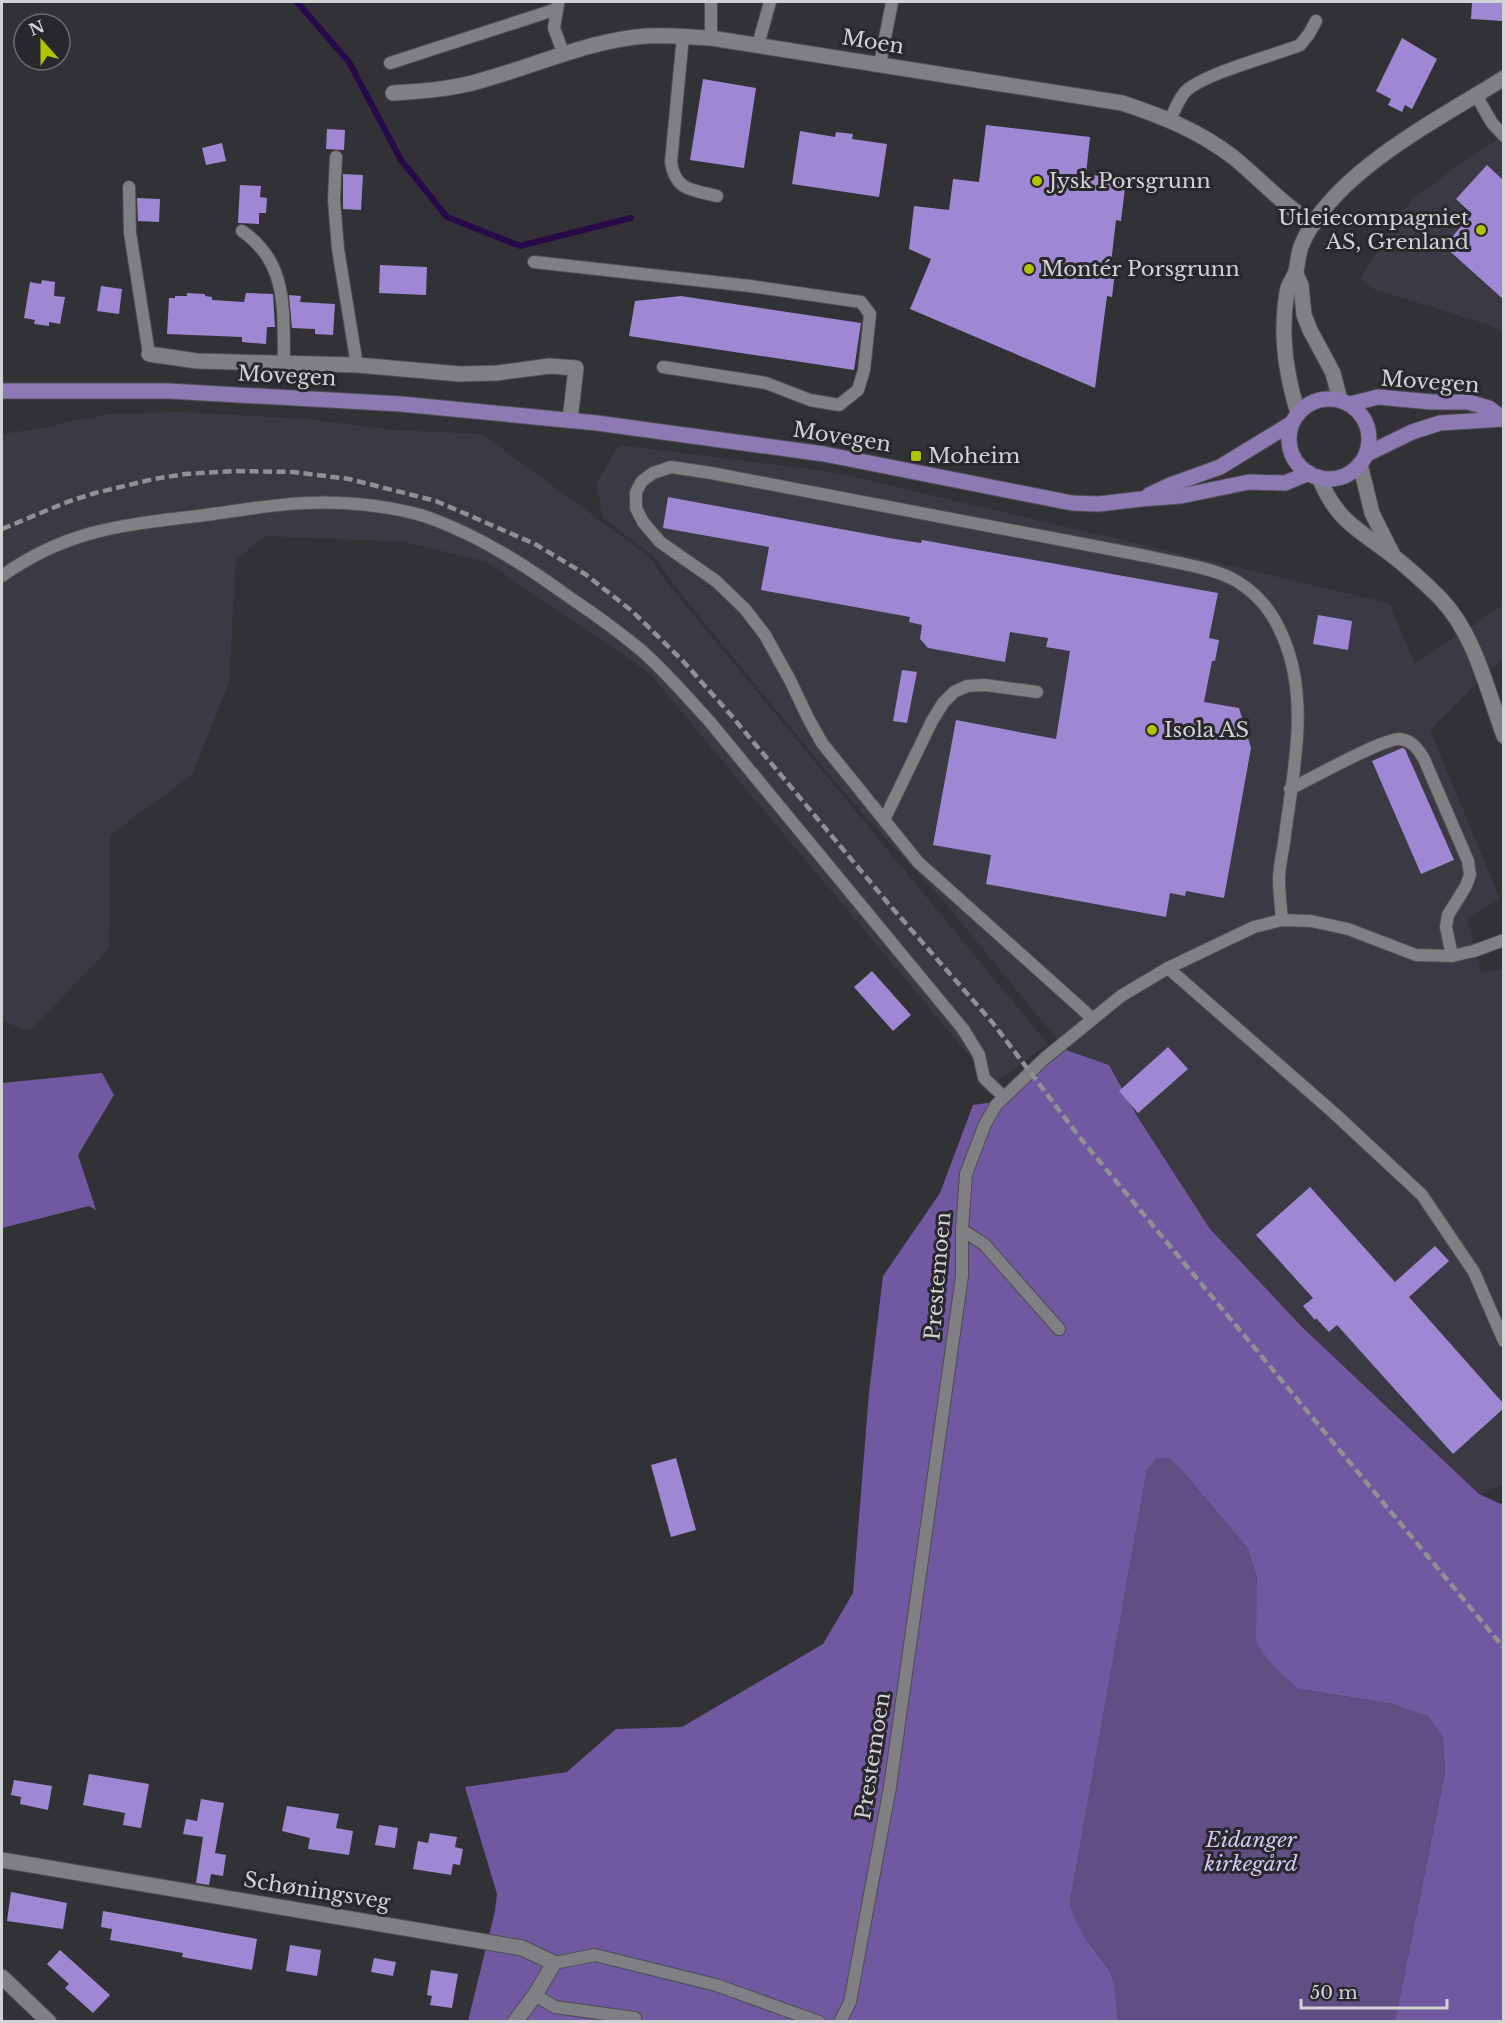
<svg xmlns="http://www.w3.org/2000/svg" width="1505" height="2023" viewBox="0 0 1505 2023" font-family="'Libre Baskerville',serif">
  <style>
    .built { fill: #3b3943 }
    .green { fill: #604f85 }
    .forest { fill: #7059a0 }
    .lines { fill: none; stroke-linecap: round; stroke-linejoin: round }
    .stream { stroke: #27094c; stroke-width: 6 }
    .building { fill: #9f88d3 }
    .lane-casing { stroke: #4e4d50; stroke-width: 14 }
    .street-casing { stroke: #4e4d50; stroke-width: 17 }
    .secondary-casing { stroke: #4e4d50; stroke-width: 17 }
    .primary-casing { stroke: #4e4d50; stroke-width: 17 }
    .lane { stroke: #807f83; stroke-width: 12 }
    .street { stroke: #807f83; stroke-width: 15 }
    .secondary { stroke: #807f83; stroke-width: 15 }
    .primary { stroke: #8d7ab5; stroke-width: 15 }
    .rail { stroke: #908f92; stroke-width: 4.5; stroke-dasharray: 9 4.5; stroke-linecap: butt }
    .poi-dot { fill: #afc504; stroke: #28272b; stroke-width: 2 }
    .labels { text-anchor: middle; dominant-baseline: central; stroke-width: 6; stroke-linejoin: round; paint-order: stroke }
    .street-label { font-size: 21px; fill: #d2d1d4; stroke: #28272b }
    .poi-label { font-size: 21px; fill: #d2d1d4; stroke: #28272b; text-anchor: start }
    .park-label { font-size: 21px; font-style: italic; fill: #d1c7ef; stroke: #28272b }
  </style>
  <rect width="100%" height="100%" fill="#323135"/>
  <g class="built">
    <polygon points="1503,136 1503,333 1490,325 1373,289 1360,279 1411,200 1475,153"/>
    <polygon points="181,412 307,419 394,430 482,434 650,557 664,579 1048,1044 993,1084 649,673 487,562 405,542 266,536 236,559 229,683 192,775 110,835 109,948 30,1031 2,1021 2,434 49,427 68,421 98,417 104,414"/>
    <polygon points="619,445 833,472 1389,603 1415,664 1503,605 1503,658 1430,730 1500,899 1467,918 1481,972 1503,969 1503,1484 1479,1494 1302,1327 1210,1229 1137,1116 1109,1065 1066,1050 945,903 847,796 681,594 653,556 603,518 596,483"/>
  </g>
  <path class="green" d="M1157,1458h12l15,15 64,76 9,30v63l42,47 94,15 35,13 15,21 2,32 -50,251h-277c-2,-12 -3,-40 -9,-50 -15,-25 -34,-39 -39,-69l77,-432z"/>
  <g class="forest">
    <path d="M1066,1050l43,15 28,51 73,113 92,98 177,167 24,11v516h-108l50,-250 -2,-33 -15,-21 -35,-13 -94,-15 -26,-23 -17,-24 1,-63 -9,-30 -64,-76 -15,-15h-12l-10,12 -77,432c5,29 24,45 39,69 7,10 7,38 9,50h-650l27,-110 2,-17 -32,-107 102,-15 49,-43 66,-2 141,-83 30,-51 16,-200 14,-117 57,-83 33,-88 28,-4z"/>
    <polygon points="102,1073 114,1095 78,1155 96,1210 89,1206 2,1228 2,1083"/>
  </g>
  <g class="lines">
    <polyline class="stream" points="297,2 349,62 401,160 447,217 520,246 631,218"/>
  </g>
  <g class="building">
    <polygon points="1472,2 1503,2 1503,21 1471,19"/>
    <polygon points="1402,38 1437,59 1412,109 1405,105 1402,112 1388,105 1391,99 1376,91"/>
    <polygon points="703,79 756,88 744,168 690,160"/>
    <polygon points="986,125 1090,137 1086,174 1121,179 1119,188 1125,188 1121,221 1116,220 1111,263 1116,264 1112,297 1107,296 1095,388 910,309 931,259 909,249 914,206 949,210 953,179 979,182"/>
    <polygon points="327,129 345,130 344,150 326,149"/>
    <polygon points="800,131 835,137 836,132 853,134 852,139 887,144 879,197 792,184"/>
    <polygon points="222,143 226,161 206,165 202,148"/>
    <polygon points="1487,165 1503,180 1503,299 1444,246 1472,214 1456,199"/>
    <polygon points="343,174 363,175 361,210 343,209"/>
    <polygon points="240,185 261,186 260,197 267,198 266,213 259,213 259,224 238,223"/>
    <polygon points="137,198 160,199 159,222 138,221"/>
    <polygon points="380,265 427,267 426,295 379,293"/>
    <polygon points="42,280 55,282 54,296 65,297 60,324 49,322 49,326 34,324 35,320 24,318 30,282 41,284"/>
    <polygon points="101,286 122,289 119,314 97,311"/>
    <polygon points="187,293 205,294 205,296 212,297 212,300 244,302 246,293 273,294 275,327 267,327 266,344 242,342 242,337 167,334 169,298 175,298 175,296 187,296"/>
    <polygon points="289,295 301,296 300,302 335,304 333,335 315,334 315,329 292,328"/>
    <polygon points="681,296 861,323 854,370 629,336 635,301"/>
    <polygon points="668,497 895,539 921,543 922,540 1218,593 1209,638 1219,640 1215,661 1212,661 1204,702 1239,708 1251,748 1224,898 1186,891 1185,896 1170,893 1166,917 986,884 991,855 933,845 956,720 1056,739 1070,651 1046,647 1048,638 1010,632 1005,662 928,648 920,639 922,625 909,622 910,617 761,590 769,547 663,528"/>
    <polygon points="1318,615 1352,621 1348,650 1313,644"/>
    <polygon points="902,670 917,672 907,723 893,721"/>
    <polygon points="1402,748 1405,749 1454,860 1421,874 1372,761"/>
    <polygon points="872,971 911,1015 893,1031 854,987"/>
    <polygon points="1168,1047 1188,1069 1138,1113 1119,1091"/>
    <polygon points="1310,1187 1395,1282 1435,1246 1449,1261 1409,1297 1503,1403 1503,1409 1453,1454 1337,1325 1329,1332 1316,1318 1315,1320 1303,1306 1313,1298 1256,1235"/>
    <polygon points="676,1458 696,1530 671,1537 651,1465"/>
    <polygon points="89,1774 149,1784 141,1828 123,1825 125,1813 83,1805"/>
    <polygon points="14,1780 52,1786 48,1810 20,1804 21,1797 11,1795"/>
    <polygon points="201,1799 224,1803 215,1853 226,1855 223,1876 211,1874 209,1885 196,1883 203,1837 183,1834 186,1819 197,1821"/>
    <polygon points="287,1806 339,1814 336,1828 353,1831 349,1855 308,1849 310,1838 282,1831"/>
    <polygon points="379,1825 398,1828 395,1848 375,1845"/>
    <polygon points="430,1833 457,1837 455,1847 463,1849 460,1865 453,1864 451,1875 413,1869 418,1841 428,1843"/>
    <polygon points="11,1892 67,1903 63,1929 7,1921"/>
    <polygon points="103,1911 257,1939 252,1970 182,1957 183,1953 110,1940 112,1929 101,1927"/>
    <polygon points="290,1945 321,1950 317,1976 286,1971"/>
    <polygon points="60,1950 110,1995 93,2013 65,1988 69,1984 47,1964"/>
    <polygon points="374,1958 396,1962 393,1976 371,1972"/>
    <polygon points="431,1970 458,1974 452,2008 430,2005 432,1996 427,1995"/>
  </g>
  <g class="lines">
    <defs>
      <g id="lane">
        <polyline points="558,4 554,28 564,55"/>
        <path d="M683,36l-12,126c4,29 22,28 46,34"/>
        <polyline points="711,38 711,2"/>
        <polyline points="758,45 770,2"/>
        <polyline points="390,63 557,9"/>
        <polyline points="880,64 892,2"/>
        <polyline points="1476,95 1492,123 1504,136"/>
        <path d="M1170,119c5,-9 9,-21 16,-28 19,-18 87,-35 114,-46l9,-11 7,-13"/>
        <polyline points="336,157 334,200 338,249 357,365"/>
        <polyline points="129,187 130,233 149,354"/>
        <path d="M242,231c47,32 41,81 42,131"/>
        <polyline points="534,262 750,286 861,302 870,314 864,370 858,390 839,405 810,400 766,383 663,367"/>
        <path d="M2,576c64,-46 120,-51 196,-60 47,-6 96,-16 144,-13 26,1 69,7 93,17 50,19 94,48 137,79 24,16 47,33 69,51 25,22 47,48 69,72l253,307 16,26 5,23 19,18"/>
        <path d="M1290,789c19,-9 95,-52 110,-50 13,2 18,10 24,20l44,102 2,14 -4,11 -18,29 -2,12 6,29"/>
        <polyline points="884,820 932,721 943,703 954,692 967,686 985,685 1037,692"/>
        <polyline points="1168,968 1334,1113 1422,1195 1474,1272 1504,1341"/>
        <path d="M1093,1019l-175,-157 -96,-119 -14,-25 -18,-38 -25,-45 -20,-26 -29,-28 -56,-39 -17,-20 -7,-14v-16l6,-11 11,-8 18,-6 40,6 435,83c28,7 68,11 92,26 22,14 35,31 45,55 28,65 9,139 1,206 -2,12 -5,25 -5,36 0,14 2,28 3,41"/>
        <polyline points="962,1230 984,1244 1059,1329"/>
        <polyline points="554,1963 595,1955 716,1985 819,2022"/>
        <polyline points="535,1995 555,2007 635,2018"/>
        <polyline points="840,2022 850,2002 890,1787 962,1276 962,1230 966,1174 985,1124 996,1105 1045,1058 1121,996 1168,968 1254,927 1282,920 1311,921 1348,929 1416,955 1452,956 1474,951 1504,940"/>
      </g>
      <g id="street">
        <path d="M393,93c30,-2 61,-4 90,-13 54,-15 107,-40 164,-44 21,-1 43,1 64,2l411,65c40,13 77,28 111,54 27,22 51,49 81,67"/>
        <polyline points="149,354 197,361 357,365 460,374 497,373 550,366 576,368 570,420"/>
        <polyline points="1360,464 1372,513 1393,555"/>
        <path d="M1319,477c17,44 39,52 74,79 13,10 36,31 48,43 34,36 46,91 63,137"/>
        <polyline points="2,1860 522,1948 554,1963 535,1995 515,2022"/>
      </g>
      <g id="secondary">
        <polyline points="1296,274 1301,285 1304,315 1310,330 1333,373 1340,400"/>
        <path d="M1298,413c-12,-38 -18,-81 -11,-121 1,-8 7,-14 9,-21 2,-8 2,-18 6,-27 31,-72 137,-125 202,-166"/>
        <polyline points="2,1977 49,2022"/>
      </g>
      <g id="primary">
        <polyline points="2,391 168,391 401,404 597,423 824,454 1072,503 1099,504 1141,499 1181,496 1249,482 1285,483 1309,473"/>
        <circle cx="1329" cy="439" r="40"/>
        <polyline points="1350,404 1378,397 1432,402 1468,402 1489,408 1504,419"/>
        <polyline points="1367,454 1412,432 1440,423 1504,419"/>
        <polyline points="1149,495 1170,485 1220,467 1292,423"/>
      </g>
    </defs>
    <use href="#lane" class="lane-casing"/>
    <use href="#street" class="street-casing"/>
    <use href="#secondary" class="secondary-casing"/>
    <use href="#primary" class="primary-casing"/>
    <use href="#lane" class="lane"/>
    <use href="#street" class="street"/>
    <use href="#secondary" class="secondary"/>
    <use href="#primary" class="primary"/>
    <polyline class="rail" points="2,529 67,502 95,493 154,479 185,474 236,471 293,472 349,479 436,501 535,544 585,574 632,611 682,660 730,714 887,902 992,1022 1081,1139 1504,1648"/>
  </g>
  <g class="poi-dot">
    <circle cx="1037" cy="181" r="6"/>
    <circle cx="1481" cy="230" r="6"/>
    <circle cx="1029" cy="269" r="6"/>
    <rect x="910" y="450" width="12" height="12" rx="3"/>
    <circle cx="1152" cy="730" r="6"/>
  </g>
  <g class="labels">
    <g class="street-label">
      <text transform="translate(873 42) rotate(9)">Moen</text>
      <text transform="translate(287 376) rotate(3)">Movegen</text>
      <text transform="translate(1430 382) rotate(4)">Movegen</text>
      <text transform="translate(842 437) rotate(9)">Movegen</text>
      <text transform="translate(938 1276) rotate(-85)">Prestemoen</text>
      <text transform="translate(873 1756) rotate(-81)">Prestemoen</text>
      <text transform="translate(317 1891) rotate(9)">Schøningsveg</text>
    </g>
    <g class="poi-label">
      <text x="1049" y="181">Jysk Porsgrunn</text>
      <text x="1469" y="218" text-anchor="end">Utleiecompagniet<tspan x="1469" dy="24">AS, Grenland</tspan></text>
      <text x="1041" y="269">Montér Porsgrunn</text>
      <text x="928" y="456">Moheim</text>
      <text x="1164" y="730">Isola AS</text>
    </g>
    <g class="park-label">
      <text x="1251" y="1840">Eidanger<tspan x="1251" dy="24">kirkegård</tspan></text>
    </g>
  </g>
  <rect width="1505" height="2023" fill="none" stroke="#d2d1d4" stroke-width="6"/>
  <g transform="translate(42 42) rotate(339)"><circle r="28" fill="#28272b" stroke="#6c6b6f" stroke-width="1.5"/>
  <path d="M0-4.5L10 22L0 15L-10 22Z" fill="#afc504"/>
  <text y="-9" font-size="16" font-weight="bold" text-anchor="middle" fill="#d2d1d4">N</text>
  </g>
  <path d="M1301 1999v9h146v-9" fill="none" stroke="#d2d1d4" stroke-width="3"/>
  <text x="1310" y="1999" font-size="18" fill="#d2d1d4" stroke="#28272b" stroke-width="4.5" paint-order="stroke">50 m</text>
</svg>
